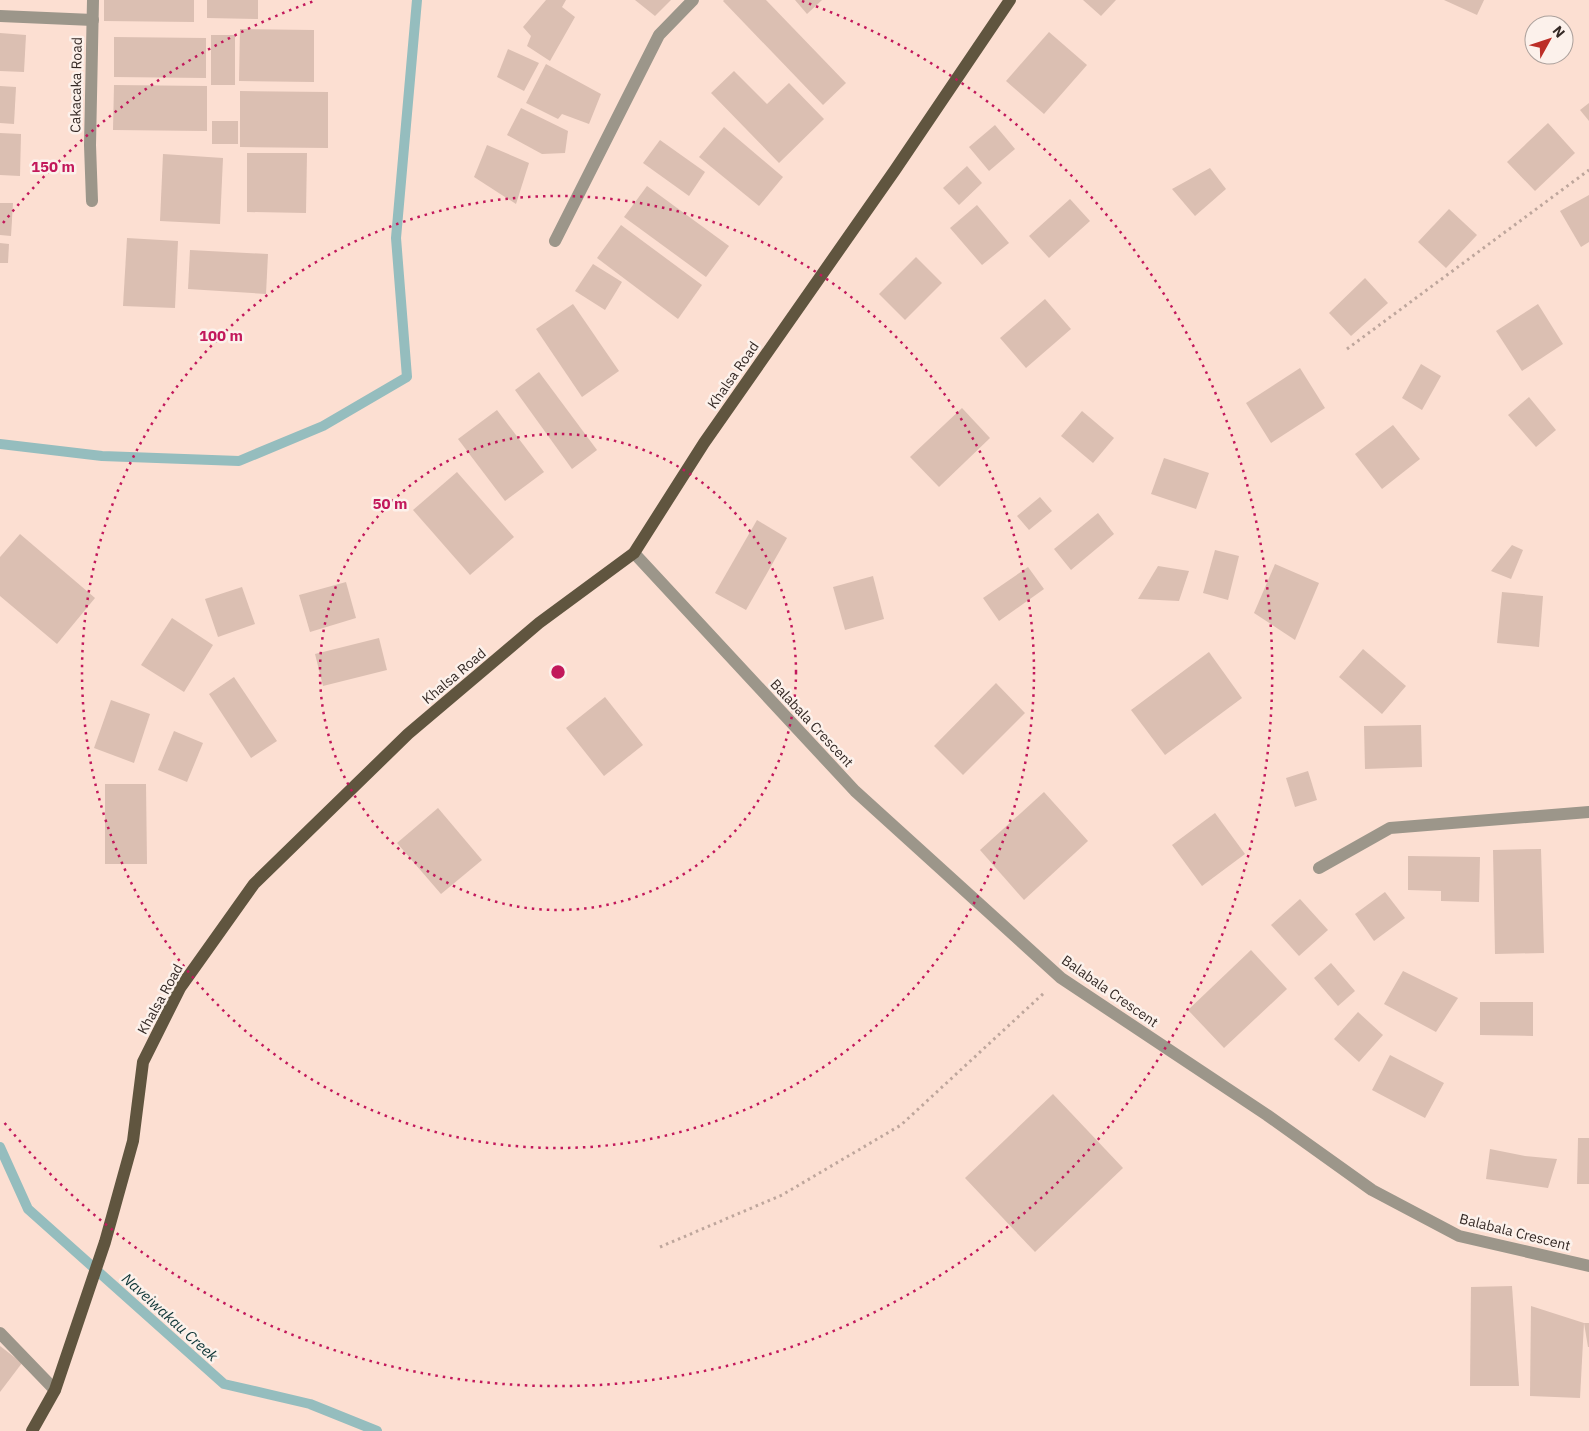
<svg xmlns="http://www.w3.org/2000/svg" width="1589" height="1431" viewBox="0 0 1589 1431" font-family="'IBM Plex Sans',sans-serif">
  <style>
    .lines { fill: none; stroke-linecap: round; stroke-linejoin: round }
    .stream { stroke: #95bdbe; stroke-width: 10 }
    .building { fill: #dbbfb2 }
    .path { stroke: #bea69c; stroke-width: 3; stroke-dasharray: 2.5 4; stroke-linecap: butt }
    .minor { stroke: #9c968a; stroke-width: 12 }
    .major { stroke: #60553f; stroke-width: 12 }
    .ring { fill: none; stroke: #c2185b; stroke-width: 2.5; stroke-dasharray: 2.5 5 }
    .labels { text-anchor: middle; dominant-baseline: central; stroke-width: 5; stroke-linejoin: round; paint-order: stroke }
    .street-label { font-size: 14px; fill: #342925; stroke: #fcf1eb }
    .water-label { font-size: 15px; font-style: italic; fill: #0d3536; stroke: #fcf1eb }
    .centre { fill: #c2185b; stroke: #fcf1eb; stroke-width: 2.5 }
    .ring-label { font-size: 15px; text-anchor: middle; font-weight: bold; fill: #c2185b; stroke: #fcf1eb; stroke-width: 5; stroke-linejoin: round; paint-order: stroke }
  </style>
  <rect width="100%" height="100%" fill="#fcdfd2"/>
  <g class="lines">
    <g class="stream">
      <polyline points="0,444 102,456 239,461 323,426 407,377 396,238 417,0"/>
      <polyline points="0,1147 28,1209 224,1384 310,1404 377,1431"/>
    </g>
  </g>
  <g class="building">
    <polygon points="104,0 194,0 194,22 104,21"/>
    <polygon points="207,0 258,0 258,19 207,18"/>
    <polygon points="546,0 566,0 562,7 575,17 550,61 527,46 531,36 523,27"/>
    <polygon points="635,0 671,0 655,16"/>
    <polygon points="724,0 766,0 846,83 823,105 723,1"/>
    <polygon points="795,0 822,0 807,14"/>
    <polygon points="1083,0 1116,0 1101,16"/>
    <polygon points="1444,0 1484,0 1477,15"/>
    <polygon points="240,29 314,30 314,82 239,81"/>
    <polygon points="1049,32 1087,65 1044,114 1006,81"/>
    <polygon points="0,33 26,35 24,72 0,71"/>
    <rect x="211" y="35" width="24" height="50"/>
    <polygon points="114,37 206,38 206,78 114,77"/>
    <polygon points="508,49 539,63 524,91 497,77"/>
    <polygon points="546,64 601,94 589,124 562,114 558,119 526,103"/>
    <polygon points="734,71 767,104 789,83 824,119 779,163 711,93"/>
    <polygon points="114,85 207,86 207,131 113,130"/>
    <polygon points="0,86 16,87 14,124 0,123"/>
    <polygon points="240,91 328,92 328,148 240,147"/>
    <polygon points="1589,103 1589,121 1580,110"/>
    <polygon points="521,108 568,131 565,153 542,154 507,135"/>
    <rect x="212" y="121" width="26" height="23"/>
    <polygon points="1548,123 1575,153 1535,191 1507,162"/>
    <polygon points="995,125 1015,149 989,171 969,147"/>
    <polygon points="724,127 783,177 759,206 699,157"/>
    <polygon points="0,133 21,134 20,176 0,175"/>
    <polygon points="660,140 705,172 689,196 643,163"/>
    <polygon points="487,145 529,163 516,204 474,177"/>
    <polygon points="247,153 307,153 306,213 247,212"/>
    <polygon points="163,154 223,158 220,224 160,221"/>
    <polygon points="967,166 982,183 959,205 943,188"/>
    <polygon points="1210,168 1226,189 1195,216 1172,189"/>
    <polygon points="647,186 729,246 706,277 624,217"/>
    <polygon points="1589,195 1589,242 1581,247 1560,211"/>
    <polygon points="1070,199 1090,221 1049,258 1029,236"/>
    <polygon points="0,203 13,203 11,236 0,235"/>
    <polygon points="977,205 1009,243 982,265 950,228"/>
    <polygon points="1449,209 1477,235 1446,268 1418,242"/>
    <polygon points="621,225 702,285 678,319 597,258"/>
    <polygon points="127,238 178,241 175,308 123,306"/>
    <polygon points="0,243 9,244 8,263 0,263"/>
    <polygon points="190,250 268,254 266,294 188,289"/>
    <polygon points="916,257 942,283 905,320 879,294"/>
    <polygon points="593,264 622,282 605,310 575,291"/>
    <polygon points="1365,278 1388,303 1351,336 1329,313"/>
    <polygon points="1045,299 1071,329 1026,368 1000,338"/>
    <polygon points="573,304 619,371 582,397 536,329"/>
    <polygon points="1538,304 1563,344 1522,371 1496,331"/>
    <polygon points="1421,364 1441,376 1422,410 1402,398"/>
    <polygon points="1300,368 1325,408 1271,443 1246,403"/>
    <polygon points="539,372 597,450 572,469 515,390"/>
    <polygon points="1529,397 1556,430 1536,447 1508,415"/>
    <polygon points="962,408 990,438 939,487 910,457"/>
    <polygon points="497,410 544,472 505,501 458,439"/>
    <polygon points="1082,411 1114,438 1093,463 1061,436"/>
    <polygon points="1393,425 1420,459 1382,489 1355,454"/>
    <polygon points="1164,458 1209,473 1196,509 1151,494"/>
    <polygon points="457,472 514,537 470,575 413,510"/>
    <polygon points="1040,497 1052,511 1029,530 1017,516"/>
    <polygon points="1098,513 1114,534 1071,570 1054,549"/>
    <polygon points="757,520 787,538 746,610 715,593"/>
    <polygon points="20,534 95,598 57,644 0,596 0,557"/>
    <polygon points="1512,545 1523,550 1511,579 1491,571"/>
    <polygon points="1215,550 1239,556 1228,600 1203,593"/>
    <polygon points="1275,564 1319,583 1295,640 1254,613"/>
    <polygon points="1158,566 1189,571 1179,601 1138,599"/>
    <polygon points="1028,567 1044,589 999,621 983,598"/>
    <polygon points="873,576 884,619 845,630 833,587"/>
    <polygon points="346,582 356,618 310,632 299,595"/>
    <polygon points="242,587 255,624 218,637 205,599"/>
    <polygon points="1502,592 1543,596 1539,647 1497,643"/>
    <polygon points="172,618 213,645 184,692 141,665"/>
    <polygon points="379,638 387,670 323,686 315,654"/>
    <polygon points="1363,649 1406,686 1382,714 1339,677"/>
    <polygon points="1209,652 1242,698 1165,755 1131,710"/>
    <polygon points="234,677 277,741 251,758 209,694"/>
    <polygon points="996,683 1025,713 963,775 934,746"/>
    <polygon points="605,697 643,745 604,776 566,728"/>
    <polygon points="111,700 150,714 134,763 94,748"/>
    <polygon points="1421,725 1422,767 1365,769 1364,726"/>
    <polygon points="174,731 203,743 187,782 158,770"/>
    <polygon points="1308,771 1317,800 1295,807 1286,778"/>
    <polygon points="105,784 146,784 147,864 105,864"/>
    <polygon points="1044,792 1088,841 1024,900 980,850"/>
    <polygon points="438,808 482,860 441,894 397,843"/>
    <polygon points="1215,813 1245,854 1202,886 1172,845"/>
    <polygon points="1541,849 1544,953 1495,954 1493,850"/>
    <polygon points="1408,856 1480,857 1479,902 1441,901 1441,891 1408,890"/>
    <polygon points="1385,892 1405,918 1374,941 1355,914"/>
    <polygon points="1300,899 1328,930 1299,956 1271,925"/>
    <polygon points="1251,950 1287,989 1224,1048 1188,1010"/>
    <polygon points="1331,963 1355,991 1338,1006 1314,978"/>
    <polygon points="1403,971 1458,998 1436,1032 1384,1004"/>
    <polygon points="1480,1002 1533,1002 1533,1036 1480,1035"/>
    <polygon points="1358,1012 1383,1035 1359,1062 1334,1039"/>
    <polygon points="1390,1055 1444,1083 1425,1118 1372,1090"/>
    <polygon points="1053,1094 1123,1168 1035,1252 965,1178"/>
    <polygon points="1578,1138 1589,1138 1589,1184 1577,1184"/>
    <polygon points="1490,1149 1525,1156 1557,1159 1548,1188 1486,1179"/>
    <polygon points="1512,1286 1519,1386 1470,1386 1471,1287"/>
    <polygon points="1531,1306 1584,1323 1580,1398 1530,1396"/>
    <polygon points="1584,1323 1589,1323 1589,1347 1588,1347"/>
    <polygon points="0,1346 22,1363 0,1392"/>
  </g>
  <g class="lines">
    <g class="path">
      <polyline points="1347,349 1589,170"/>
      <polyline points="660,1247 782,1195 901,1125 1045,992"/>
    </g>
    <g class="minor">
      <polyline points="0,16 93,20"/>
      <polyline points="92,201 90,145 93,0"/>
      <polyline points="555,241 659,35 693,0"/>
      <polyline points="634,553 855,791 1061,978 1267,1115 1372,1190 1459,1236 1589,1266"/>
      <polyline points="1319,868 1390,828 1589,812"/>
      <polyline points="0,1333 55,1390"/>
    </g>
    <polyline class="major" points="32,1431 55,1390 105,1242 133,1141 143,1062 180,988 254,884 408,734 539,623 634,553 704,443 895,170 1010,0"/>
  </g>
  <g class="ring">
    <circle cx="558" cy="672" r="238"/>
    <circle cx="558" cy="672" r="476"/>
    <path d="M3 223A714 714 0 0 1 314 1M802 1A714 714 0 1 1 3 1121"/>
  </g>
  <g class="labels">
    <g class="street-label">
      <text transform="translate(76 85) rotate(-89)">Cakacaka Road</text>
      <text transform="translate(733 375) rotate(-55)">Khalsa Road</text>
      <text transform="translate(454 676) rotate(-40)">Khalsa Road</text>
      <text transform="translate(812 723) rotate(47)">Balabala Crescent</text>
      <text transform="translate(1110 991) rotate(35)">Balabala Crescent</text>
      <text transform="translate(160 999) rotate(-61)">Khalsa Road</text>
      <text transform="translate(1515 1232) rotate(14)">Balabala Crescent</text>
    </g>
    <g class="water-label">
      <text transform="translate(170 1317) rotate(42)">Naveiwakau Creek</text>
    </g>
  </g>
  <circle cx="558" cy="672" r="8" class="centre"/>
  <g class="ring-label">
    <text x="53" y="172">150 m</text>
    <text x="221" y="341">100 m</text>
    <text x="390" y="509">50 m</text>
  </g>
  <g transform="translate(1549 40) rotate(50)"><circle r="24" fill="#fcf1eb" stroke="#aca19c"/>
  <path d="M0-4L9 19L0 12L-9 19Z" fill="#bc2e27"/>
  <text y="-8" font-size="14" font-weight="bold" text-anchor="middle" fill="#342925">N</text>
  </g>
</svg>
